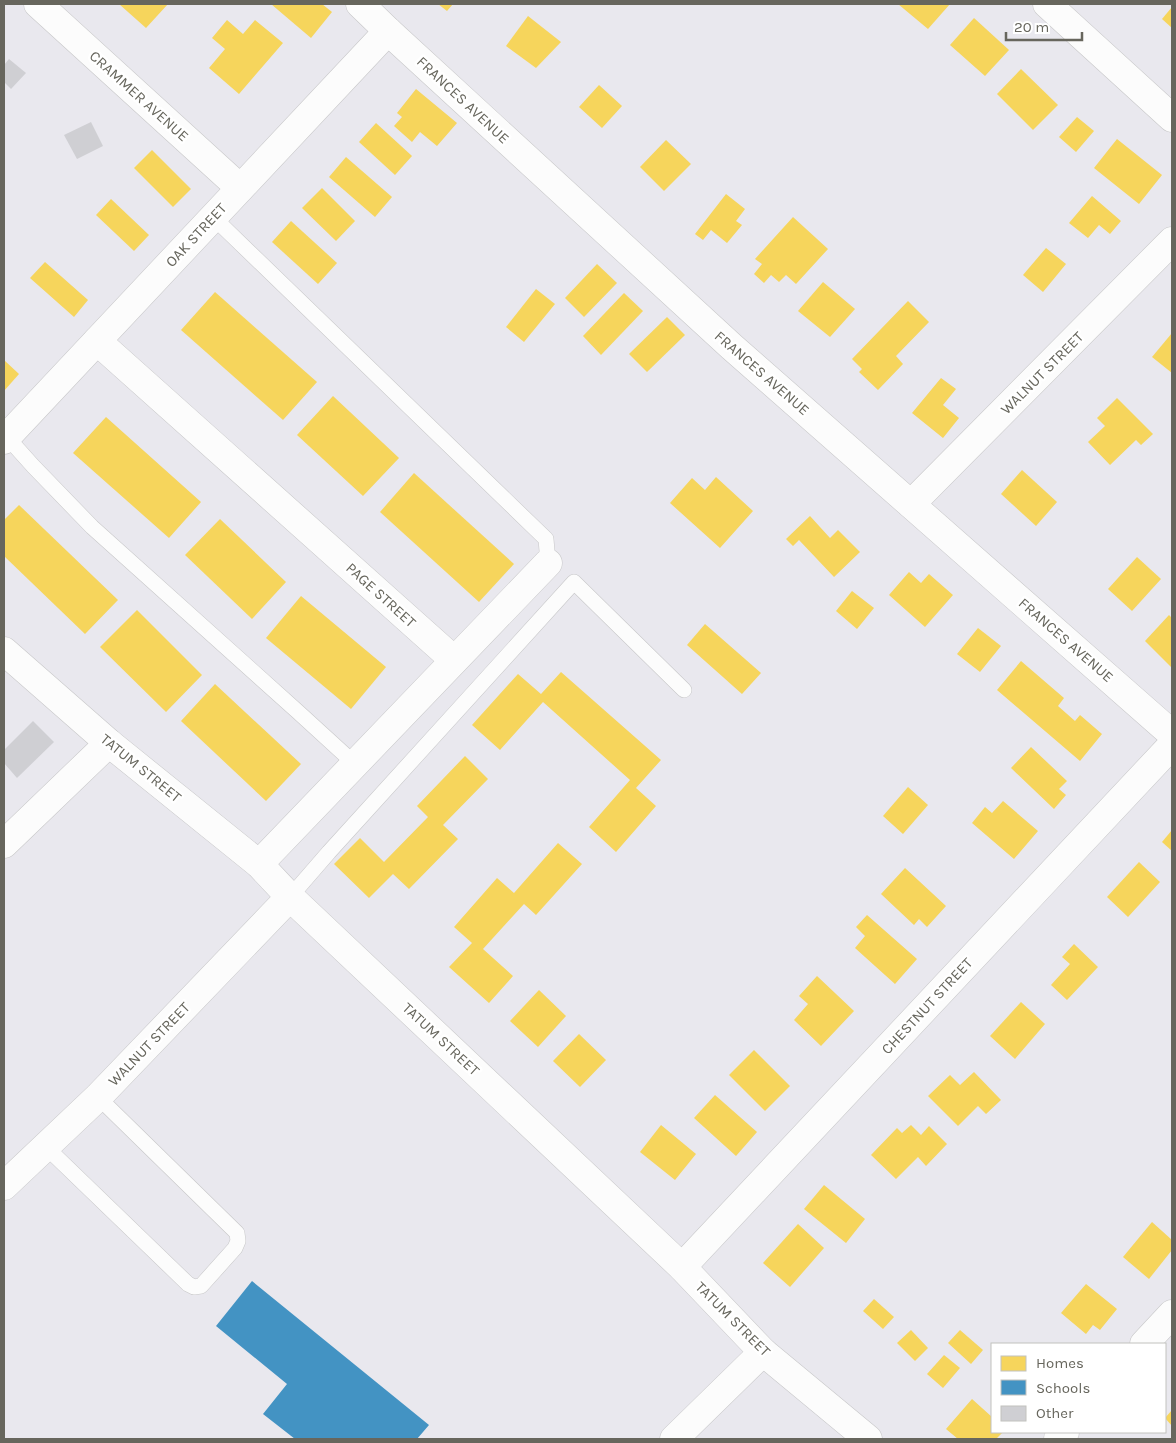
<svg xmlns="http://www.w3.org/2000/svg" width="1176" height="1443" viewBox="0 0 1176 1443" font-family="Karla,sans-serif">
  <style>
    .homes { fill: #f6d55c }
    .schools { fill: #4393c3 }
    .building { fill: #cfcfd3 }
    .lines { fill: none; stroke-linecap: round; stroke-linejoin: round }
    .lane-casing { stroke: #c7c7c8; stroke-width: 16 }
    .street-casing { stroke: #c7c7c8; stroke-width: 29 }
    .lane { stroke: #fcfcfc; stroke-width: 15 }
    .street { stroke: #fcfcfc; stroke-width: 28 }
    .labels { text-anchor: middle; dominant-baseline: central; stroke-width: 5; stroke-linejoin: round; paint-order: stroke }
    .street-label { font-size: 15px; fill: #67665d; stroke: #fff }
  </style>
  <rect width="100%" height="100%" fill="#e9e8ee"/>
  <g class="homes">
    <polygon points="119,4 168,4 146,28"/>
    <polygon points="271,4 322,4 332,12 311,38"/>
    <polygon points="438,4 453,4 447,11"/>
    <polygon points="898,4 950,4 928,29"/>
    <polygon points="1172,7 1172,28 1162,19"/>
    <polygon points="528,16 561,42 536,68 506,46"/>
    <polygon points="974,18 1009,50 985,76 950,45"/>
    <polygon points="227,20 243,34 255,20 283,43 239,94 209,68 225,49 212,38"/>
    <polygon points="1021,69 1058,105 1033,130 997,94"/>
    <polygon points="599,85 622,106 602,128 579,107"/>
    <polygon points="416,89 457,123 437,146 420,132 412,142 394,126 402,117 397,113"/>
    <polygon points="1077,117 1094,131 1076,152 1059,137"/>
    <polygon points="376,123 412,156 395,175 359,142"/>
    <polygon points="1117,139 1162,175 1139,204 1094,168"/>
    <polygon points="666,140 691,164 664,191 640,167"/>
    <polygon points="152,150 191,189 173,207 134,168"/>
    <polygon points="346,157 392,197 375,217 329,177"/>
    <polygon points="322,188 355,221 336,241 302,208"/>
    <polygon points="726,194 745,209 736,221 742,225 727,243 711,230 703,240 695,234"/>
    <polygon points="1092,196 1121,221 1110,234 1099,225 1088,238 1069,223"/>
    <polygon points="111,199 149,235 134,251 96,215"/>
    <polygon points="793,217 828,249 796,284 786,275 779,282 771,275 764,283 754,274 762,264 755,259"/>
    <polygon points="291,221 337,263 318,284 272,242"/>
    <polygon points="1046,248 1066,264 1043,292 1023,275"/>
    <polygon points="45,262 88,300 74,317 30,278"/>
    <polygon points="597,264 617,283 584,317 565,298"/>
    <polygon points="823,282 855,309 830,337 798,311"/>
    <polygon points="536,289 555,304 524,342 506,327"/>
    <polygon points="215,292 317,382 283,420 181,330"/>
    <polygon points="624,293 643,311 601,355 583,336"/>
    <polygon points="908,301 929,322 896,356 903,364 878,390 859,372 862,369 852,359"/>
    <polygon points="667,317 685,335 647,372 629,354"/>
    <polygon points="1172,333 1172,373 1152,357"/>
    <polygon points="4,360 19,374 4,391"/>
    <polygon points="941,378 956,389 943,405 959,418 943,438 912,413"/>
    <polygon points="333,396 399,458 363,496 297,435"/>
    <polygon points="1117,398 1153,434 1141,445 1136,440 1110,465 1088,442 1105,426 1097,418"/>
    <polygon points="106,417 201,502 169,538 73,453"/>
    <polygon points="1022,470 1057,502 1036,526 1001,494"/>
    <polygon points="414,473 514,564 479,602 380,512"/>
    <polygon points="716,477 753,511 720,548 670,503 692,478 705,490"/>
    <polygon points="19,505 118,600 85,634 4,556 4,520"/>
    <polygon points="810,516 830,538 838,530 860,552 834,577 799,540 793,546 786,539"/>
    <polygon points="220,519 286,582 252,619 185,555"/>
    <polygon points="1137,557 1161,579 1132,611 1108,589"/>
    <polygon points="909,572 921,583 929,574 953,595 925,627 889,595"/>
    <polygon points="852,591 874,608 857,629 836,611"/>
    <polygon points="301,596 386,667 351,709 266,638"/>
    <polygon points="137,610 202,675 166,712 100,647"/>
    <polygon points="1169,615 1172,618 1172,668 1145,641"/>
    <polygon points="705,624 761,673 742,694 687,645"/>
    <polygon points="978,628 1001,646 980,672 957,654"/>
    <polygon points="1021,661 1064,698 1058,706 1075,721 1080,715 1102,734 1080,761 997,690"/>
    <polygon points="561,672 661,760 636,788 656,806 616,852 589,827 630,780 543,702 500,750 472,725 518,674 541,694"/>
    <polygon points="215,684 301,764 266,801 181,721"/>
    <polygon points="1031,747 1067,781 1059,789 1066,795 1054,809 1011,768"/>
    <polygon points="465,756 488,779 443,825 458,839 409,889 393,874 369,898 334,864 360,838 384,862 428,817 417,806"/>
    <polygon points="908,787 928,805 903,834 883,816"/>
    <polygon points="1003,801 1038,831 1014,859 972,823 985,807 992,813"/>
    <polygon points="1172,830 1172,851 1162,842"/>
    <polygon points="558,843 582,864 536,915 524,904 483,949 513,976 489,1003 449,967 472,943 454,927 497,878 514,893"/>
    <polygon points="1139,862 1160,882 1128,917 1107,897"/>
    <polygon points="905,868 946,906 927,927 919,919 914,925 881,894"/>
    <polygon points="867,915 917,959 895,984 855,948 865,936 856,927"/>
    <polygon points="1074,944 1098,967 1067,1000 1051,985 1070,964 1062,957"/>
    <polygon points="817,976 854,1011 821,1046 794,1020 808,1004 799,996"/>
    <polygon points="539,990 566,1016 538,1047 510,1021"/>
    <polygon points="1021,1002 1045,1024 1015,1059 990,1036"/>
    <polygon points="579,1034 606,1060 580,1087 553,1061"/>
    <polygon points="754,1050 790,1086 765,1111 729,1075"/>
    <polygon points="974,1072 1001,1100 986,1114 978,1106 958,1126 928,1096 950,1075 960,1085"/>
    <polygon points="715,1095 757,1132 736,1156 694,1118"/>
    <polygon points="661,1125 696,1154 675,1180 640,1152"/>
    <polygon points="911,1125 921,1135 929,1126 947,1144 926,1166 918,1157 896,1179 871,1155 897,1128 902,1133"/>
    <polygon points="824,1185 865,1219 846,1243 804,1209"/>
    <polygon points="1152,1222 1172,1240 1172,1250 1149,1279 1123,1257"/>
    <polygon points="798,1224 824,1248 790,1287 763,1263"/>
    <polygon points="1086,1284 1117,1309 1100,1330 1093,1325 1086,1334 1061,1313"/>
    <polygon points="874,1299 894,1317 883,1329 863,1311"/>
    <polygon points="911,1330 928,1348 915,1361 897,1343"/>
    <polygon points="960,1330 983,1350 971,1364 948,1343"/>
    <polygon points="944,1355 960,1368 943,1388 927,1374"/>
    <polygon points="972,1399 992,1417 992,1432 1003,1432 996,1439 958,1439 946,1429"/>
    <polygon points="1172,1410 1172,1426 1165,1418"/>
  </g>
  <polygon class="schools" points="252,1281 429,1425 417,1439 295,1439 263,1414 287,1384 216,1326"/>
  <g class="building">
    <polygon points="9,59 26,73 11,89 4,82 4,65"/>
    <polygon points="91,122 103,146 77,159 64,135"/>
    <polygon points="33,721 54,742 17,778 4,763 4,750"/>
  </g>
  <g class="lines">
    <defs>
      <g id="lane">
        <polyline points="213,217 546,539 548,563"/>
        <polyline points="7,437 33,466 92,527 297,711 355,764"/>
        <polyline points="290,897 329,852 574,582 684,690"/>
        <polyline points="45,1146 188,1284 194,1287 201,1286 235,1248 238,1241 237,1233 98,1097"/>
      </g>
      <g id="street">
        <polyline points="38,4 240,188"/>
        <polyline points="360,4 388,31 732,347 1172,734"/>
        <polyline points="1047,4 1172,118"/>
        <polyline points="97,341 454,660"/>
        <polyline points="4,440 388,31"/>
        <polyline points="911,504 1172,241"/>
        <polyline points="4,651 109,743 259,864 290,897 682,1267 763,1352 868,1439"/>
        <polyline points="4,844 109,743"/>
        <polyline points="259,864 548,563"/>
        <polyline points="4,1186 98,1097 290,897"/>
        <polyline points="682,1267 1172,745"/>
        <polyline points="1144,1344 1172,1314"/>
        <polyline points="674,1439 763,1352"/>
        <polyline points="1058,1439 1065,1432"/>
      </g>
    </defs>
    <use href="#lane" class="lane-casing"/>
    <use href="#street" class="street-casing"/>
    <use href="#lane" class="lane"/>
    <use href="#street" class="street"/>
  </g>
  <g class="labels">
    <g class="street-label">
      <text transform="translate(139 96) rotate(42)">CRAMMER AVENUE</text>
      <text transform="translate(463 100) rotate(43)">FRANCES AVENUE</text>
      <text transform="translate(196 235) rotate(-47)">OAK STREET</text>
      <text transform="translate(762 373) rotate(41)">FRANCES AVENUE</text>
      <text transform="translate(1042 373) rotate(-45)">WALNUT STREET</text>
      <text transform="translate(381 595) rotate(42)">PAGE STREET</text>
      <text transform="translate(1066 640) rotate(41)">FRANCES AVENUE</text>
      <text transform="translate(141 768) rotate(39)">TATUM STREET</text>
      <text transform="translate(927 1006) rotate(-47)">CHESTNUT STREET</text>
      <text transform="translate(441 1039) rotate(43)">TATUM STREET</text>
      <text transform="translate(149 1044) rotate(-46)">WALNUT STREET</text>
      <text transform="translate(733 1319) rotate(45)">TATUM STREET</text>
    </g>
  </g>
  <rect width="1176" height="1443" fill="none" stroke="#67665d" stroke-width="10"/>
  <rect x="991" y="1343" width="175" height="90" fill="#ffffff" stroke="#c2c2be"/>
  <rect x="1001" y="1356" width="25" height="15" fill="#f6d55c" stroke="#c2c2be"/>
  <text x="1036" y="1368" font-size="15" fill="#67665d">Homes</text>
  <rect x="1001" y="1380" width="25" height="15" fill="#4393c3" stroke="#c2c2be"/>
  <text x="1036" y="1393" font-size="15" fill="#67665d">Schools</text>
  <rect x="1001" y="1406" width="25" height="15" fill="#cfcfd3" stroke="#c2c2be"/>
  <text x="1036" y="1418" font-size="15" fill="#67665d">Other</text>
  <path d="M1006 32v8h76v-8" fill="none" stroke="#67665d" stroke-width="2.5"/>
  <text x="1014" y="32" font-size="15" fill="#67665d" stroke="#ffffff" stroke-width="4" paint-order="stroke">20 m</text>
</svg>
